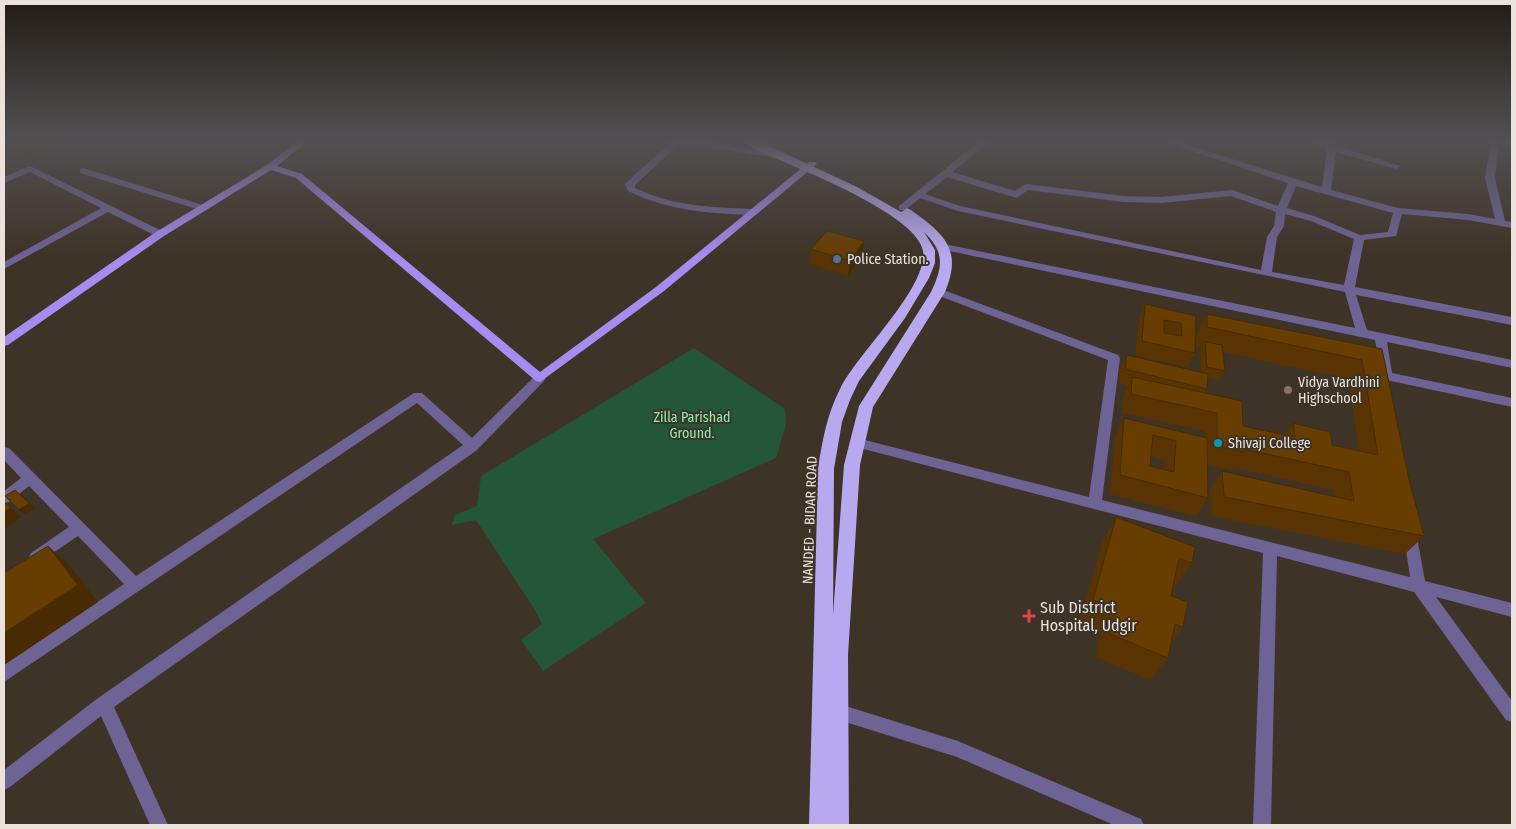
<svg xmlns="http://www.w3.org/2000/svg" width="1516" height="829" viewBox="0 0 1516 829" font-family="'Fira Sans Condensed',sans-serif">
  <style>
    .green { fill: #245739 }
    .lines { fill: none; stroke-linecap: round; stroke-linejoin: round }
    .minor { fill: #6d6394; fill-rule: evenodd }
    .major { fill: #a58cf1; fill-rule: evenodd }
    .highway { fill: #b7a8f0; fill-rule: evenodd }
    .wall { fill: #593402; fill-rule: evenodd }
    .shaded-wall { fill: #482b01 }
    .building { fill: #673d02; stroke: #482b01; fill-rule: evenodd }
    .service-dot { fill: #5c6f8a; stroke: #3e3327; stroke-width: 2 }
    .education-dot { fill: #8d6e63; stroke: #3e3327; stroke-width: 2 }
    .culture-dot { fill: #0f9aa8; stroke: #3e3327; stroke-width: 2 }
    .health-dot { fill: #e0444e; stroke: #3e3327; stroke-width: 2 }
    .labels { text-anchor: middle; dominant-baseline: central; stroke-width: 4; stroke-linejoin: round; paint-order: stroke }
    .poi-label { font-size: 14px; fill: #eae2db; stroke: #3e3327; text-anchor: start }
    .park-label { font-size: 14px; fill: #83f2ae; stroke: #3e3327 }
    .street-label { font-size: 14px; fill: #eae2db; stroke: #3e3327 }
    .near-poi-label { font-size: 16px; fill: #eae2db; stroke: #3e3327; text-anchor: start }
  </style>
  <rect width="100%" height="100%" fill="#3e3327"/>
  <polygon class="green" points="694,348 785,409 786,424 776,458 593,539 646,603 543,671 521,640 542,624 535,610 476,520 452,525 455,515 477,506 481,476"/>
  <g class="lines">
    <g class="minor">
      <path d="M673,140h23l83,13 2,2 -5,3 -96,-15 -45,42v3c40,19 76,19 119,21l5,3 -2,2c-8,2 -18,0 -27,0 -37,-2 -69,-7 -102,-23l-3,-7 2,-2z"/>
      <path d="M981,140h10l-39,32 63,19 11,-7 98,12 37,1 71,-7 46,16 10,-23 -130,-43h13l151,47 5,-38 -26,-9h14l13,4 1,-4h8v6l64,20 -5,3 -60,-17 -5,38 67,18 70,6 27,5 -10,-41 6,-38h21v5l-13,-4 -4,37 10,43 7,1v6l-44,-8 -66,-6 -6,22 -32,4 -9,47 157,30v8l-156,-30 11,35 145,30v8l-125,-26 5,31 120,25v9l-130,-28 -7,-39 -435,-91 -1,-2 5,-3 411,84 -10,-36 -387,-81 -38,-13 -15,12h-6v-4zM947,177l70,21 11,-8 96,12 37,1 70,-7 45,16 -2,14 -7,11 -6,33 -301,-64 -35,-12zM1296,186l97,27 -5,19 -28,3 -43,-18 -30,-9zM1285,214l26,7 43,18 -10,46 -72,-13 5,-35 7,-11z"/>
      <polygon points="30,166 164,232 165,234 164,236 156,236 108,212 4,269 4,262 101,208 30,172 4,183 4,177"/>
      <polygon points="83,168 206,206 208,208 203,211 200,210 80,173 80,169"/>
      <polygon points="938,288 1118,355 1120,358 1102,500 1410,577 1403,530 1405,526 1410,524 1415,526 1425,581 1512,603 1512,617 1436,597 1512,701 1512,722 1506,720 1414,592 1277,556 1271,825 1253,825 1263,553 852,446 851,443 852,440 857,438 1089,497 1108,360 934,294 933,292"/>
      <polygon points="540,374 546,378 544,381 477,450 114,707 168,825 150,825 101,716 10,787 4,790 4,770 98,698 463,445 417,403 4,682 4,665 124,584 78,536 41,561 36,563 31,561 29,557 31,553 69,527 29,486 9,502 4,503 4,491 21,478 4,460 4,447 9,448 136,576 414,393 422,393 472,438 536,375"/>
      <polygon points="839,704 958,741 1141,819 1144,825 1114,825 957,757 839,720 833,718 831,712 833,706"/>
    </g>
    <polygon class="major" points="299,140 309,140 277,166 302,174 540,372 656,287 809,162 815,162 817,164 664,291 540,382 536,381 296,178 271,170 164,236 8,345 4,346 4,337 156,232 267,165"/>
    <path class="highway" d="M742,140h14l101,47 44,25 6,-4 4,2c33,24 52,39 34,82l-72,115 -13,58 -12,190 1,170h-40l9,-356c4,-27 9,-55 22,-80 17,-35 88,-101 83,-138 -5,-34 -111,-77 -141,-90 -12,-6 -31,-11 -40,-21zM924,232c21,20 19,35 7,60l-72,114 -15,59 -11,150 1,-146 8,-47 8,-22 9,-19 46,-63 24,-40 6,-15v-13z"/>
  </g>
  <g class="wall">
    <polygon points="63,140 25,159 15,155 5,141"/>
    <polygon points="864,241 863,255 848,276 810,264 811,249"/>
    <polygon points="1145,304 1196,316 1195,353 1187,367 1135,355 1139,319"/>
    <path d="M1207,314l175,35 26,126 16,61 -19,18 -194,-38 -1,-27 12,-18 113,26 -1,-7 -100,-22 -2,2 -24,-5v33l-12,18 -86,-22 5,-57 9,-19 81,20v-7l-83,-18 1,-17 5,-10 -10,-3 2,-14 7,-14 74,17 -1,-21 2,-4 -5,-1v-13zM1223,352l125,27 11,72 -27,-6 -39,-22 -8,12 -42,-9 -38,-33 2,-4v-11l12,2 6,-9zM1151,456l14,4 -1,9 -14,-3z"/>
    <polygon points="1116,517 1192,563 1174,588 1173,588 1171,596 1183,627 1172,641 1168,658 1150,680 1095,657 1101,633 1079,624 1102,543"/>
  </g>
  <g class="shaded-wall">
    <polygon points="25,140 63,140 25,159 15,145"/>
    <polygon points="864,241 863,255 848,276 850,261"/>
    <polygon points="20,494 35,508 24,514 19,510"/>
    <polygon points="11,508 21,517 4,529 4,512"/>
    <polygon points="48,546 68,564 98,602 4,665 4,633"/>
  </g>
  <g class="building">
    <polygon points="7,140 25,140 15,145 5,141"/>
    <polygon points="827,231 864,241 850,261 811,249"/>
    <path d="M1145,304l51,12 -1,37 -53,-12zM1164,320l17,3 1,13 -18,-3z"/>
    <polygon points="1207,314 1382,349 1408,475 1424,536 1224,497 1222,471 1354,501 1349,472 1244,449 1244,452 1217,446 1217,413 1131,394 1132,377 1242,401 1243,426 1295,437 1293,423 1330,432 1332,445 1378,455 1362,360 1207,327"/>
    <polygon points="1205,342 1222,345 1225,371 1207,367"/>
    <polygon points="1127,355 1208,374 1207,389 1125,369"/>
    <path d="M1124,418l83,20 1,60 -88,-23zM1153,435l23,6 -2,31 -24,-6z"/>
    <polygon points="15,490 29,503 19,510 5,496"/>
    <polygon points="4,502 11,508 4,512"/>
    <polygon points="1116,517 1195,547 1192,563 1179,558 1171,596 1188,602 1183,627 1175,624 1168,658 1110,634 1116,609 1093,600"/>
    <polygon points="48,546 78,585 4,633 4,573"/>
  </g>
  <linearGradient id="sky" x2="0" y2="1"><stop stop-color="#221c15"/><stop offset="0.55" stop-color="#525052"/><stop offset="1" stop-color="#525052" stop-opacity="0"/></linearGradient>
  <rect width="1516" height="256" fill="url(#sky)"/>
  <circle class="service-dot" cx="837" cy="259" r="5"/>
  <circle class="education-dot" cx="1288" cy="390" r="5"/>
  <circle class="culture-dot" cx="1218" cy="443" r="5"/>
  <path class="health-dot" d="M1026.5 608.5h5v5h5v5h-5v5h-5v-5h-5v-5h5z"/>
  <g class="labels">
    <g class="poi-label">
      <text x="847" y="259">Police Station.</text>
      <text x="1298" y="382">Vidya Vardhini<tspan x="1298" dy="16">Highschool</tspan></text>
      <text x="1228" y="443">Shivaji College</text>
    </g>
    <g class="park-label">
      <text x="692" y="417">Zilla Parishad<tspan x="692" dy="16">Ground.</tspan></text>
    </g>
    <g class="street-label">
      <text transform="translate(810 520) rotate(-88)">NANDED - BIDAR ROAD</text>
    </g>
    <g class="near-poi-label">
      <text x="1040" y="607">Sub District<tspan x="1040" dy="18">Hospital, Udgir</tspan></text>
    </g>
  </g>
  <rect width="1516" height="829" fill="none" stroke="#eae2db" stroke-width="10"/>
</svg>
